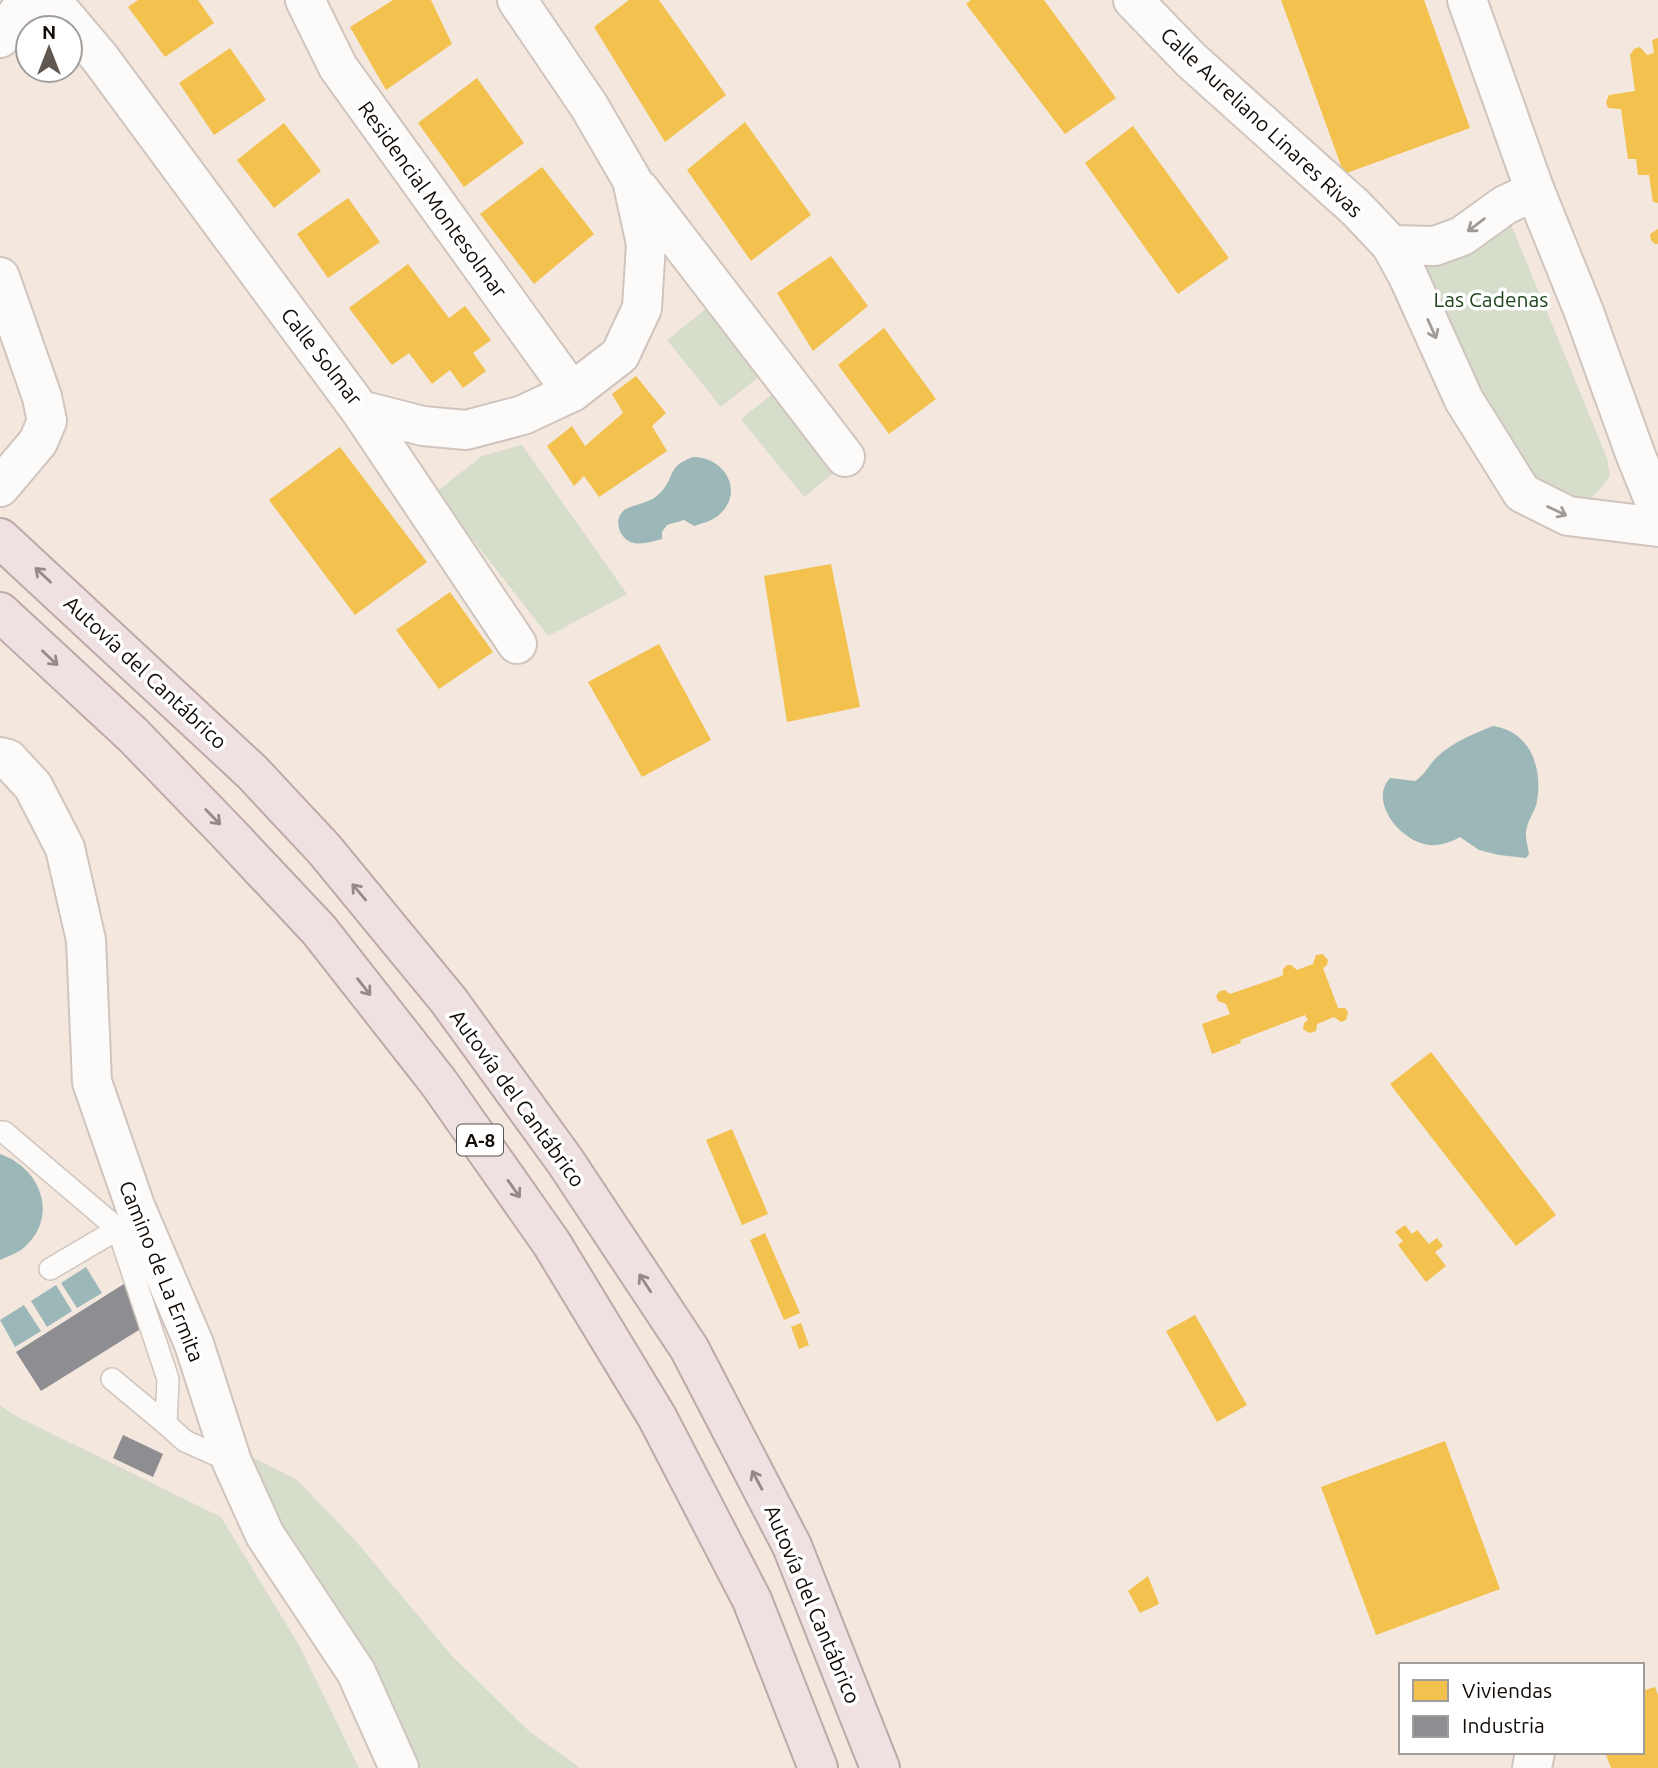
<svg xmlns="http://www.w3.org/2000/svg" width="1658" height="1768" viewBox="0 0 1658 1768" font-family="Ubuntu,sans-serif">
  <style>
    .green { fill: #d6ddcb }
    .water { fill: #9cb7b8 }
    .homes { fill: #f2c14e }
    .industry { fill: #8d8d92 }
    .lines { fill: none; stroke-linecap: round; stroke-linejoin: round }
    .service-casing { stroke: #cfc5be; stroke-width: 24 }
    .minor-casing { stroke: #cfc5be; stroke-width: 42 }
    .motorway-casing { stroke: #bca9a8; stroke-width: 42 }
    .service { stroke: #fdfbfa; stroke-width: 21 }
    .minor { stroke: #fdfbfa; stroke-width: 38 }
    .motorway { stroke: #efe0e1; stroke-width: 38 }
    .oneway { stroke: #9f9b98 }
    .oneway2 { stroke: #968a89 }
    .labels { text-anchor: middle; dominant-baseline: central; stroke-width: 7; stroke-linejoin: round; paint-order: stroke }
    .shield { fill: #fff; stroke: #585450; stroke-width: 2 }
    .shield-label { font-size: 19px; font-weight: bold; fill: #110a05 }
    .street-label { font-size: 21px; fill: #110a05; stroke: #fff }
    .park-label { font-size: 21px; fill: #1f461f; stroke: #fff }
  </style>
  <rect width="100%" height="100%" fill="#f4e7de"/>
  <g class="green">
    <polygon points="1510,222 1607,458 1610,476 1600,490 1589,499 1555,495 1521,467 1421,265 1452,259 1479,248"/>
    <polygon points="707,308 761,375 721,407 667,340"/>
    <polygon points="780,388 842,466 804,497 741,419"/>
    <polygon points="522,445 627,594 548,636 436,492 482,456"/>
    <polygon points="0,1405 14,1415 221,1517 299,1645 359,1768 0,1768"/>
    <polygon points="249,1456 297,1480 353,1538 452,1656 530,1732 580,1768 416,1768 292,1557"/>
  </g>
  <g class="water">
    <path d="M693,457c32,0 52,35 26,58 -7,6 -16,8 -25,11l-10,-6 -17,5 -5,7v7c-9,2 -19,6 -28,4 -14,-2 -23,-25 -8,-34 11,-6 24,-5 35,-17 15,-16 5,-25 32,-35z"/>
    <path d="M1493,726c37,5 50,42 44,75 -1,9 -8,17 -10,26 -3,9 1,18 2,27l-3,4 -27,-3 -20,-5 -19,-13c-9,5 -20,9 -31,8 -28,-3 -61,-43 -39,-67l25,3c11,-7 14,-17 23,-25 15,-14 37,-23 55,-30z"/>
    <path d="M0,1154c43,15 60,66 21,96 -6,4 -15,7 -21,10z"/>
    <polygon points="86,1267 102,1293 77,1308 61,1283"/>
    <polygon points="56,1285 72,1311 47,1327 31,1301"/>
    <polygon points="24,1305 41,1331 15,1347 0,1320"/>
  </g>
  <g class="homes">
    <polygon points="138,0 198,0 214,23 165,57 128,7"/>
    <polygon points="393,0 431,0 452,44 386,90 350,27"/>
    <polygon points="629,0 659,0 726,95 665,142 594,27"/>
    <polygon points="971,0 1044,0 1116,98 1065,134 966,4"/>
    <polygon points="1281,0 1424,0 1470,128 1344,174"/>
    <polygon points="1658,38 1658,203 1653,202 1649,175 1638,175 1636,159 1628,159 1621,109 1608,108 1606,102 1609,95 1635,91 1630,55 1634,49 1640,47 1647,55 1654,53 1652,40"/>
    <polygon points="230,48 266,100 214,135 179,83"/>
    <polygon points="477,78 524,143 464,187 418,123"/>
    <polygon points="745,122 811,215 751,261 687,170"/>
    <polygon points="284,123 321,171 274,208 237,160"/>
    <polygon points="1133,126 1229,258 1178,294 1085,163"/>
    <polygon points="542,167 594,234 534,284 480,214"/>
    <polygon points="348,198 380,242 328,278 297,234"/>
    <polygon points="1658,229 1658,244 1655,244 1651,240 1650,234"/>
    <polygon points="831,256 868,306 813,351 777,293"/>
    <polygon points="408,264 449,318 465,306 491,340 473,353 486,371 463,388 450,370 432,384 409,353 392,365 349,308"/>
    <polygon points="884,328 936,399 889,434 838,365"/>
    <polygon points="636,376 666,413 652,426 667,451 599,497 584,476 574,486 547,446 572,426 585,446 623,413 612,394"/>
    <polygon points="340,447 427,562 355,615 269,500"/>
    <polygon points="831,564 860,707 787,722 764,576"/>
    <polygon points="450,592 493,652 439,689 396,630"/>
    <polygon points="659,644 711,740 642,777 588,682"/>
    <polygon points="1323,954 1328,960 1327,965 1323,968 1338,1008 1345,1008 1348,1012 1346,1020 1341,1022 1334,1017 1317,1024 1316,1031 1309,1033 1303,1029 1304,1023 1308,1020 1305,1015 1240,1040 1241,1043 1212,1054 1202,1024 1230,1014 1226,1004 1218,1001 1216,996 1220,991 1225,990 1230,994 1279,977 1283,975 1283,969 1287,965 1291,965 1297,970 1313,964 1316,955"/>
    <polygon points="1431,1052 1556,1215 1516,1246 1390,1084"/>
    <polygon points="732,1129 768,1214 742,1225 706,1140"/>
    <polygon points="1405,1225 1412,1234 1417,1230 1429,1244 1437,1238 1443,1246 1435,1252 1446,1266 1426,1282 1398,1245 1403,1241 1395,1232"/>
    <polygon points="765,1233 800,1313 784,1320 750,1240"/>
    <polygon points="1195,1315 1247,1405 1217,1422 1166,1331"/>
    <polygon points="801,1323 809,1345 799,1349 791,1327"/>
    <polygon points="1445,1441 1500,1589 1376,1635 1321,1487"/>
    <polygon points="1148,1576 1159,1604 1140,1613 1128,1591"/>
    <polygon points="1655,1687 1658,1695 1658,1768 1611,1768 1605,1752 1642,1752 1642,1691"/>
  </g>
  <g class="industry">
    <polygon points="127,1282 142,1328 41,1391 16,1352"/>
    <polygon points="123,1435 163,1454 153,1477 113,1458"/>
  </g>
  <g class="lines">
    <defs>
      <g id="service">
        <polyline points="0,1132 4,1132 118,1229 168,1379 166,1424 185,1441 232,1462"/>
        <polyline points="50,1269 118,1229"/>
        <polyline points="112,1379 166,1424"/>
      </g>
      <g id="minor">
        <polyline points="51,0 100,58 360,410 423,426 466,430 523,415 572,392 620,355 642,308 646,244 632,180 589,106 517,0"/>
        <polyline points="305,0 338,67 572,392"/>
        <polyline points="1133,0 1191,60 1356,208 1391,245 1408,276 1464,400 1522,493 1568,516 1658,527"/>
        <polyline points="1467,0 1535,191 1584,312 1636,456 1658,510"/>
        <polyline points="0,38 27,0"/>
        <polyline points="640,190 845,457"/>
        <polyline points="1391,245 1435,246 1462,236 1505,205 1535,191"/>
        <polyline points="0,277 42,397 47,421 38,442 0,487"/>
        <polyline points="360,410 517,644"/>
        <polyline points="0,757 8,759 33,786 65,848 86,940 92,1082 135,1206 194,1344 232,1462 265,1535 356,1672 399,1768"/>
        <polyline points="1532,1768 1535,1752"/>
      </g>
      <g id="motorway">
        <polyline points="0,538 252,772 324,849 449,1001 565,1161 689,1348 792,1546 880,1768"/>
        <polyline points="0,612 133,735 224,829 319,930 439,1083 552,1244 657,1417 752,1600 818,1768"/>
      </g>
    </defs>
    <use href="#service" class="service-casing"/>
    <use href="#minor" class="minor-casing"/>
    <use href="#motorway" class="motorway-casing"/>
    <use href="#service" class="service"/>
    <use href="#minor" class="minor"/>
    <use href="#motorway" class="motorway"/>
  </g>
  <defs><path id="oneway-shaft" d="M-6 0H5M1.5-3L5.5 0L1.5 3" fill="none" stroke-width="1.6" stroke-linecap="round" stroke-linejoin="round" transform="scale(1.75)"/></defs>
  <g class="oneway">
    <use href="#oneway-shaft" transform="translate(1476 225) rotate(143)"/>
    <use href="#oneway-shaft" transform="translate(1432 329) rotate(66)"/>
    <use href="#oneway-shaft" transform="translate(1557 511) rotate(26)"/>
  </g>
  <g class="oneway2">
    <use href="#oneway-shaft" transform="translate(43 575) rotate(-137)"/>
    <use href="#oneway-shaft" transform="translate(50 658) rotate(43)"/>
    <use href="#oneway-shaft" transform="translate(213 817) rotate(46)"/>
    <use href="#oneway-shaft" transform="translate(359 892) rotate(-130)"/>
    <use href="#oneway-shaft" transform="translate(364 987) rotate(52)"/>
    <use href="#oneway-shaft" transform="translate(514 1189) rotate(55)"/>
    <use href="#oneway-shaft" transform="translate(645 1283) rotate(-123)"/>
    <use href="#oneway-shaft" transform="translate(757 1480) rotate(-118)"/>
  </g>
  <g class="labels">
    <rect class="shield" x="457" y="1124.5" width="46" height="31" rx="5"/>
    <g class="shield-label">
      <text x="480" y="1140">A-8</text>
    </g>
    <g class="street-label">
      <text transform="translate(1262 122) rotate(43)">Calle Aureliano Linares Rivas</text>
      <text transform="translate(433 199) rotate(54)">Residencial Montesolmar</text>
      <text transform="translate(322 356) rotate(52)">Calle Solmar</text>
      <text transform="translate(146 672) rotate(43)">Autovía del Cantábrico</text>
      <text transform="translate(518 1098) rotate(54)">Autovía del Cantábrico</text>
      <text transform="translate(162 1271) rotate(68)">Camino de La Ermita</text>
      <text transform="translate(813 1604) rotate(67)">Autovía del Cantábrico</text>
    </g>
    <g class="park-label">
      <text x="1491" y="299">Las Cadenas</text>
    </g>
  </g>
  <rect x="1399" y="1663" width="245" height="91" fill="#ffffff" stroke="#a09d9b" stroke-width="2"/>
  <rect x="1413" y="1680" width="35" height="21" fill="#f2c14e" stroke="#a09d9b" stroke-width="2"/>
  <text x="1462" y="1698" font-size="21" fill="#110a05">Viviendas</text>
  <rect x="1413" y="1716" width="35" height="21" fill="#8d8d92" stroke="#a09d9b" stroke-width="2"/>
  <text x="1462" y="1733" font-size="21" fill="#110a05">Industria</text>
  <g transform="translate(49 49)"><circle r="33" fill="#ffffff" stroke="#a09d9b" stroke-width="2"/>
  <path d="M0-5L12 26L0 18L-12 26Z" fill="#605751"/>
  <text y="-10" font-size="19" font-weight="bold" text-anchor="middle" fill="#110a05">N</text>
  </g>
</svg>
